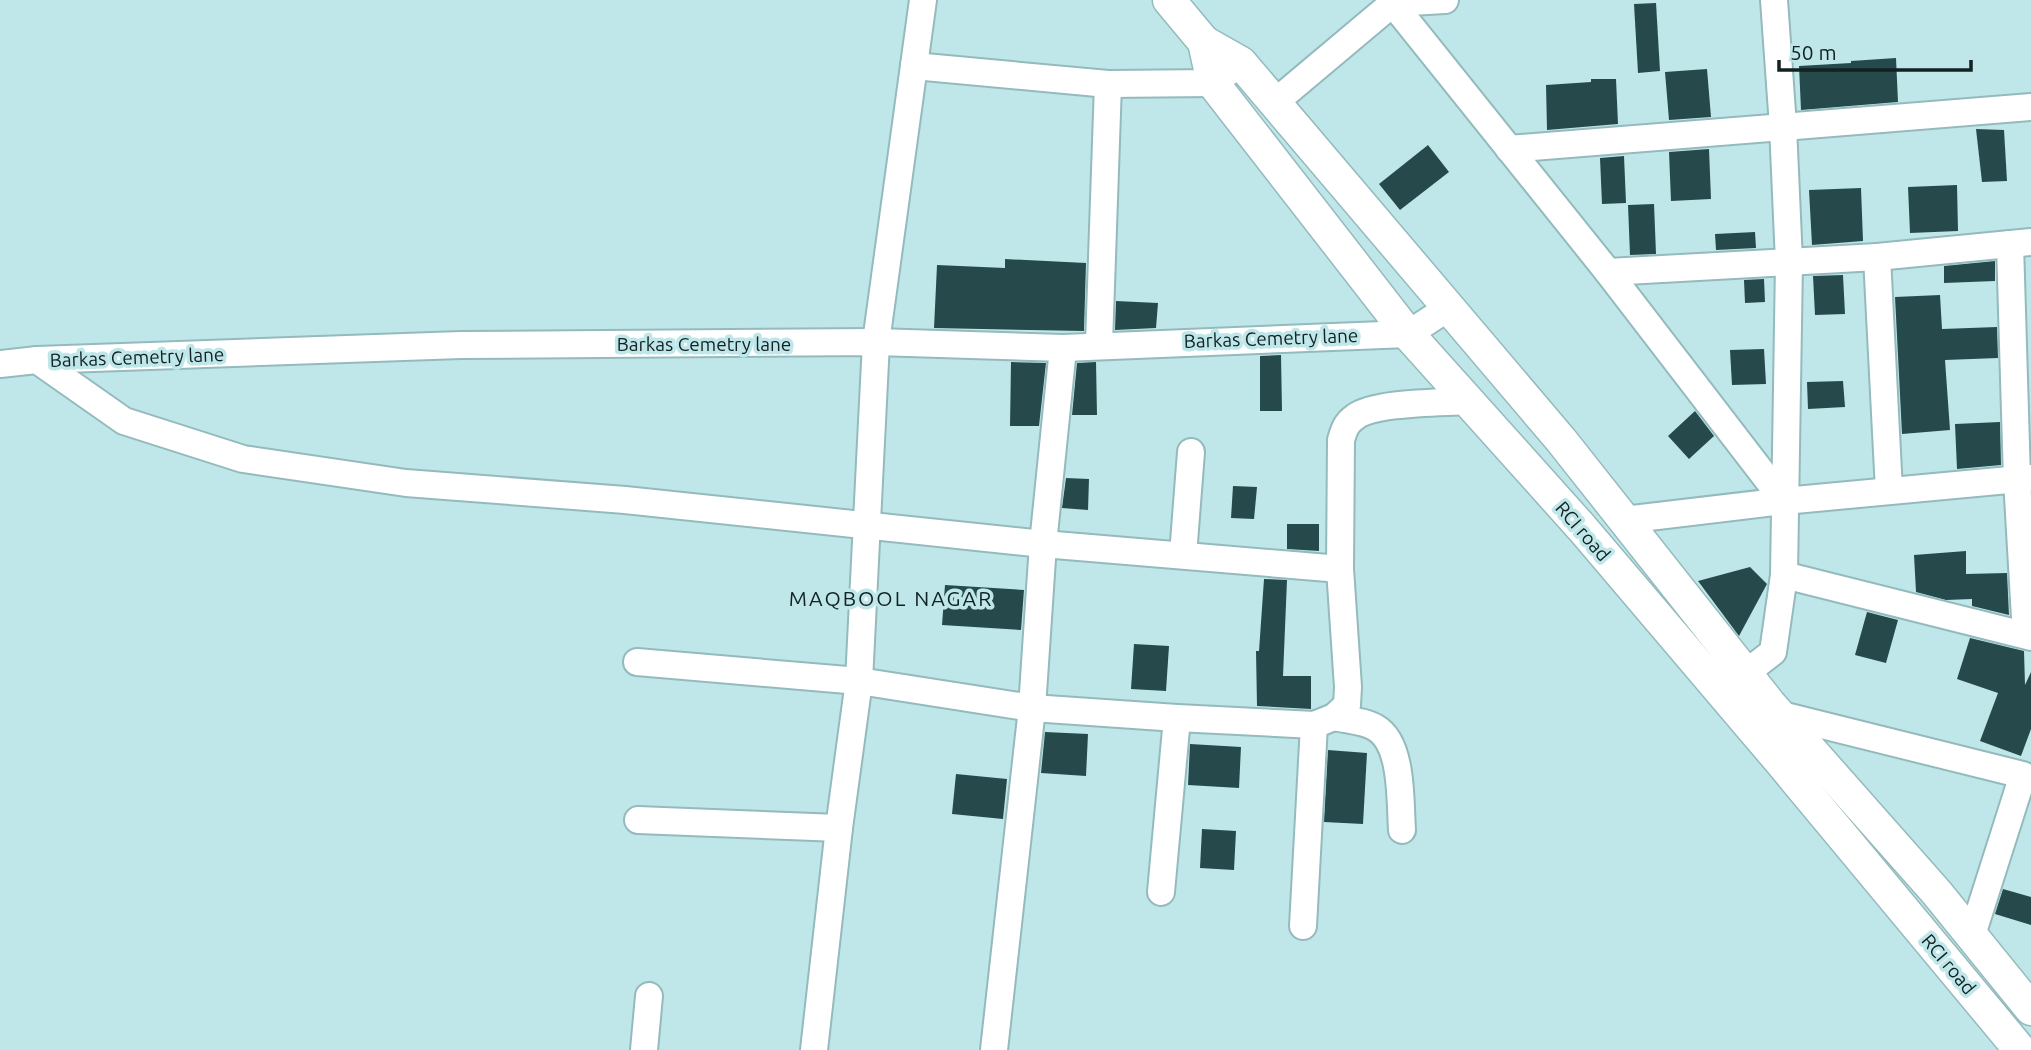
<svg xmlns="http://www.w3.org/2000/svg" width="2031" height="1050" viewBox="0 0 2031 1050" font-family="Ubuntu,sans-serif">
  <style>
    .building { fill: #264a4c }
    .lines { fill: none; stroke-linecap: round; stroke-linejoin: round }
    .minor-casing { stroke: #94babd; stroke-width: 30 }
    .tertiary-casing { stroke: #94babd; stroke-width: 35 }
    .minor { stroke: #fff; stroke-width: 26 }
    .tertiary { stroke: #fff; stroke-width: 32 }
    .labels { text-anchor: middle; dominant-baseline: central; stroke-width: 7; stroke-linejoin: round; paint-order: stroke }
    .street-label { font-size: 19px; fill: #122122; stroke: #bfe7ea }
    .neighbourhood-label { font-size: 21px; letter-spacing: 2px; fill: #122122; stroke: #bfe7ea }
  </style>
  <rect width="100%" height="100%" fill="#bfe7ea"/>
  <g class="building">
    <polygon points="1656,3 1660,71 1638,73 1634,4"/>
    <polygon points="1896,58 1898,102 1801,110 1799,66 1851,63 1851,61"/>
    <polygon points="1707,69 1711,117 1669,120 1665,72"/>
    <polygon points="1591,79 1616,79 1618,124 1547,130 1546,85 1591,82"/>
    <polygon points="1976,129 2004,130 2007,181 1982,182"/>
    <polygon points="1428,145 1449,172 1400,210 1379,184"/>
    <polygon points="1709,149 1711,199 1671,201 1669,152"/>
    <polygon points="1624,156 1626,203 1602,204 1600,158"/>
    <polygon points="1957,185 1958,231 1910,233 1908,187"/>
    <polygon points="1861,188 1863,241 1812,245 1809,190"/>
    <polygon points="1654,204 1656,254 1630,255 1628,205"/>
    <polygon points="1755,232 1756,248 1716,250 1715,234"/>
    <polygon points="1005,259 1086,263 1084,331 934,328 937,265 1005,268"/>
    <polygon points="1995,261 1995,281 1944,283 1944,266"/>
    <polygon points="1843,275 1845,314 1815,315 1813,276"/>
    <polygon points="1764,279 1765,302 1745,303 1744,280"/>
    <polygon points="1940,295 1942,329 1997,327 1998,358 1945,360 1950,430 1902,434 1895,297"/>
    <polygon points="1116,301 1158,303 1156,328 1115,330"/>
    <polygon points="1764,349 1766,384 1732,385 1730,350"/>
    <polygon points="1281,355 1282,411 1260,411 1260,356"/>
    <polygon points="1011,362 1046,363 1039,426 1010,426"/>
    <polygon points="1096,362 1097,415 1072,415 1077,363"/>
    <polygon points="1843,381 1845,407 1808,409 1807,382"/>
    <polygon points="1695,411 1714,436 1689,459 1668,436"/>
    <polygon points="2000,422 2001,465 1957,469 1955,424"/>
    <polygon points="1066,478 1089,479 1088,510 1062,508"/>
    <polygon points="1233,486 1257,487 1254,519 1231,518"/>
    <polygon points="1287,524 1319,524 1319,551 1287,549"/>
    <polygon points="1966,551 1966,574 2007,573 2009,615 1972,606 1972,599 1946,600 1916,592 1914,555"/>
    <polygon points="1750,567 1767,584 1739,636 1698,581"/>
    <polygon points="1264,579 1287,580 1283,676 1311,676 1311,709 1257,706 1256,651 1259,651"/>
    <polygon points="945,585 1024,590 1021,630 942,625"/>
    <polygon points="1867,612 1898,620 1886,663 1855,655"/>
    <polygon points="1970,638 2024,651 2025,685 2031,672 2031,729 2021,756 1980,741 1998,693 1957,679"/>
    <polygon points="1134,644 1169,646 1166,691 1131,689"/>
    <polygon points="1045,732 1088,734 1086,776 1041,773"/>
    <polygon points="1190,744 1241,747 1239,788 1188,785"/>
    <polygon points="1328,750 1367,753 1363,824 1324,822"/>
    <polygon points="956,774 1007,779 1003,819 952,814"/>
    <polygon points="1202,829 1236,831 1234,870 1200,868"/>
    <polygon points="2003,889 2031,897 2031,925 1995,914"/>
  </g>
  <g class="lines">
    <defs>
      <g id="minor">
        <polyline points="1390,0 1608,272 1784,501"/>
        <polyline points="914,66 1108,84 1213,83 1230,71"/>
        <polyline points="1274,103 1393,3 1445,0"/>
        <polyline points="1509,149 2031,107"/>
        <polyline points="2010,244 2017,479 2026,635"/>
        <polyline points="1877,257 1889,491"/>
        <polyline points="1608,272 1877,257 2031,242"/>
        <polyline points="1099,344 1108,84"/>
        <polyline points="37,360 124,421 243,459 406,483 625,500 1043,544 1340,569"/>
        <polyline points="0,364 37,360 461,345 876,342 1063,348 1408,334 1448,308"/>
        <polyline points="1624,520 1784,501 2031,478"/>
        <polyline points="1183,555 1191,452"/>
        <polyline points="1784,575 2031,637"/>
        <path d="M637,662l222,19 173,27 145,10 137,7 20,-8 13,-12 1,-18 -8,-118 1,-129c3,-10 5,-17 14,-23 20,-15 85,-14 113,-16"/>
        <polyline points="1729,686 1773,652 1784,575 1789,262 1783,126 1774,0"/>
        <polyline points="1778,714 2023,775 1972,935"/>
        <path d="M1334,717c13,3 31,4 42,11 27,16 24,73 26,102"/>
        <polyline points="638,820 839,828"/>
        <polyline points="1161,892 1177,718"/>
        <polyline points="1303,926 1314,725"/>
        <polyline points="644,1050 649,996"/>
        <polyline points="814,1050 839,828 859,681 876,342 923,0"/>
        <polyline points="994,1050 1032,708 1043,544 1063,348"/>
      </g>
      <g id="tertiary">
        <polyline points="1169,0 1204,42 1213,83 1408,334 1582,528 1780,761 2020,1050"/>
        <polyline points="1204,42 1241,63 1561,440 1769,703 1937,893 2031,1009"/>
      </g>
    </defs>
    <use href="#minor" class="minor-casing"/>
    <use href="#tertiary" class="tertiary-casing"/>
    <use href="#minor" class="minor"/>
    <use href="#tertiary" class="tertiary"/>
  </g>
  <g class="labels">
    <g class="street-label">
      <text transform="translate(1271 338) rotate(-2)">Barkas Cemetry lane</text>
      <text x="704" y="344">Barkas Cemetry lane</text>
      <text transform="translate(137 357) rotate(-2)">Barkas Cemetry lane</text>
      <text transform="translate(1583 531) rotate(49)">RCI road</text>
      <text transform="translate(1949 964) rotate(50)">RCI road</text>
    </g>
    <g class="neighbourhood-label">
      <text x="891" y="598">MAQBOOL NAGAR</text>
    </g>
  </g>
  <path d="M1779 60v10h192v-10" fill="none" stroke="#122122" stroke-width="3.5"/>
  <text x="1790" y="60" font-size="21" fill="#122122" stroke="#bfe7ea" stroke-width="5" paint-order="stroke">50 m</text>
</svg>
